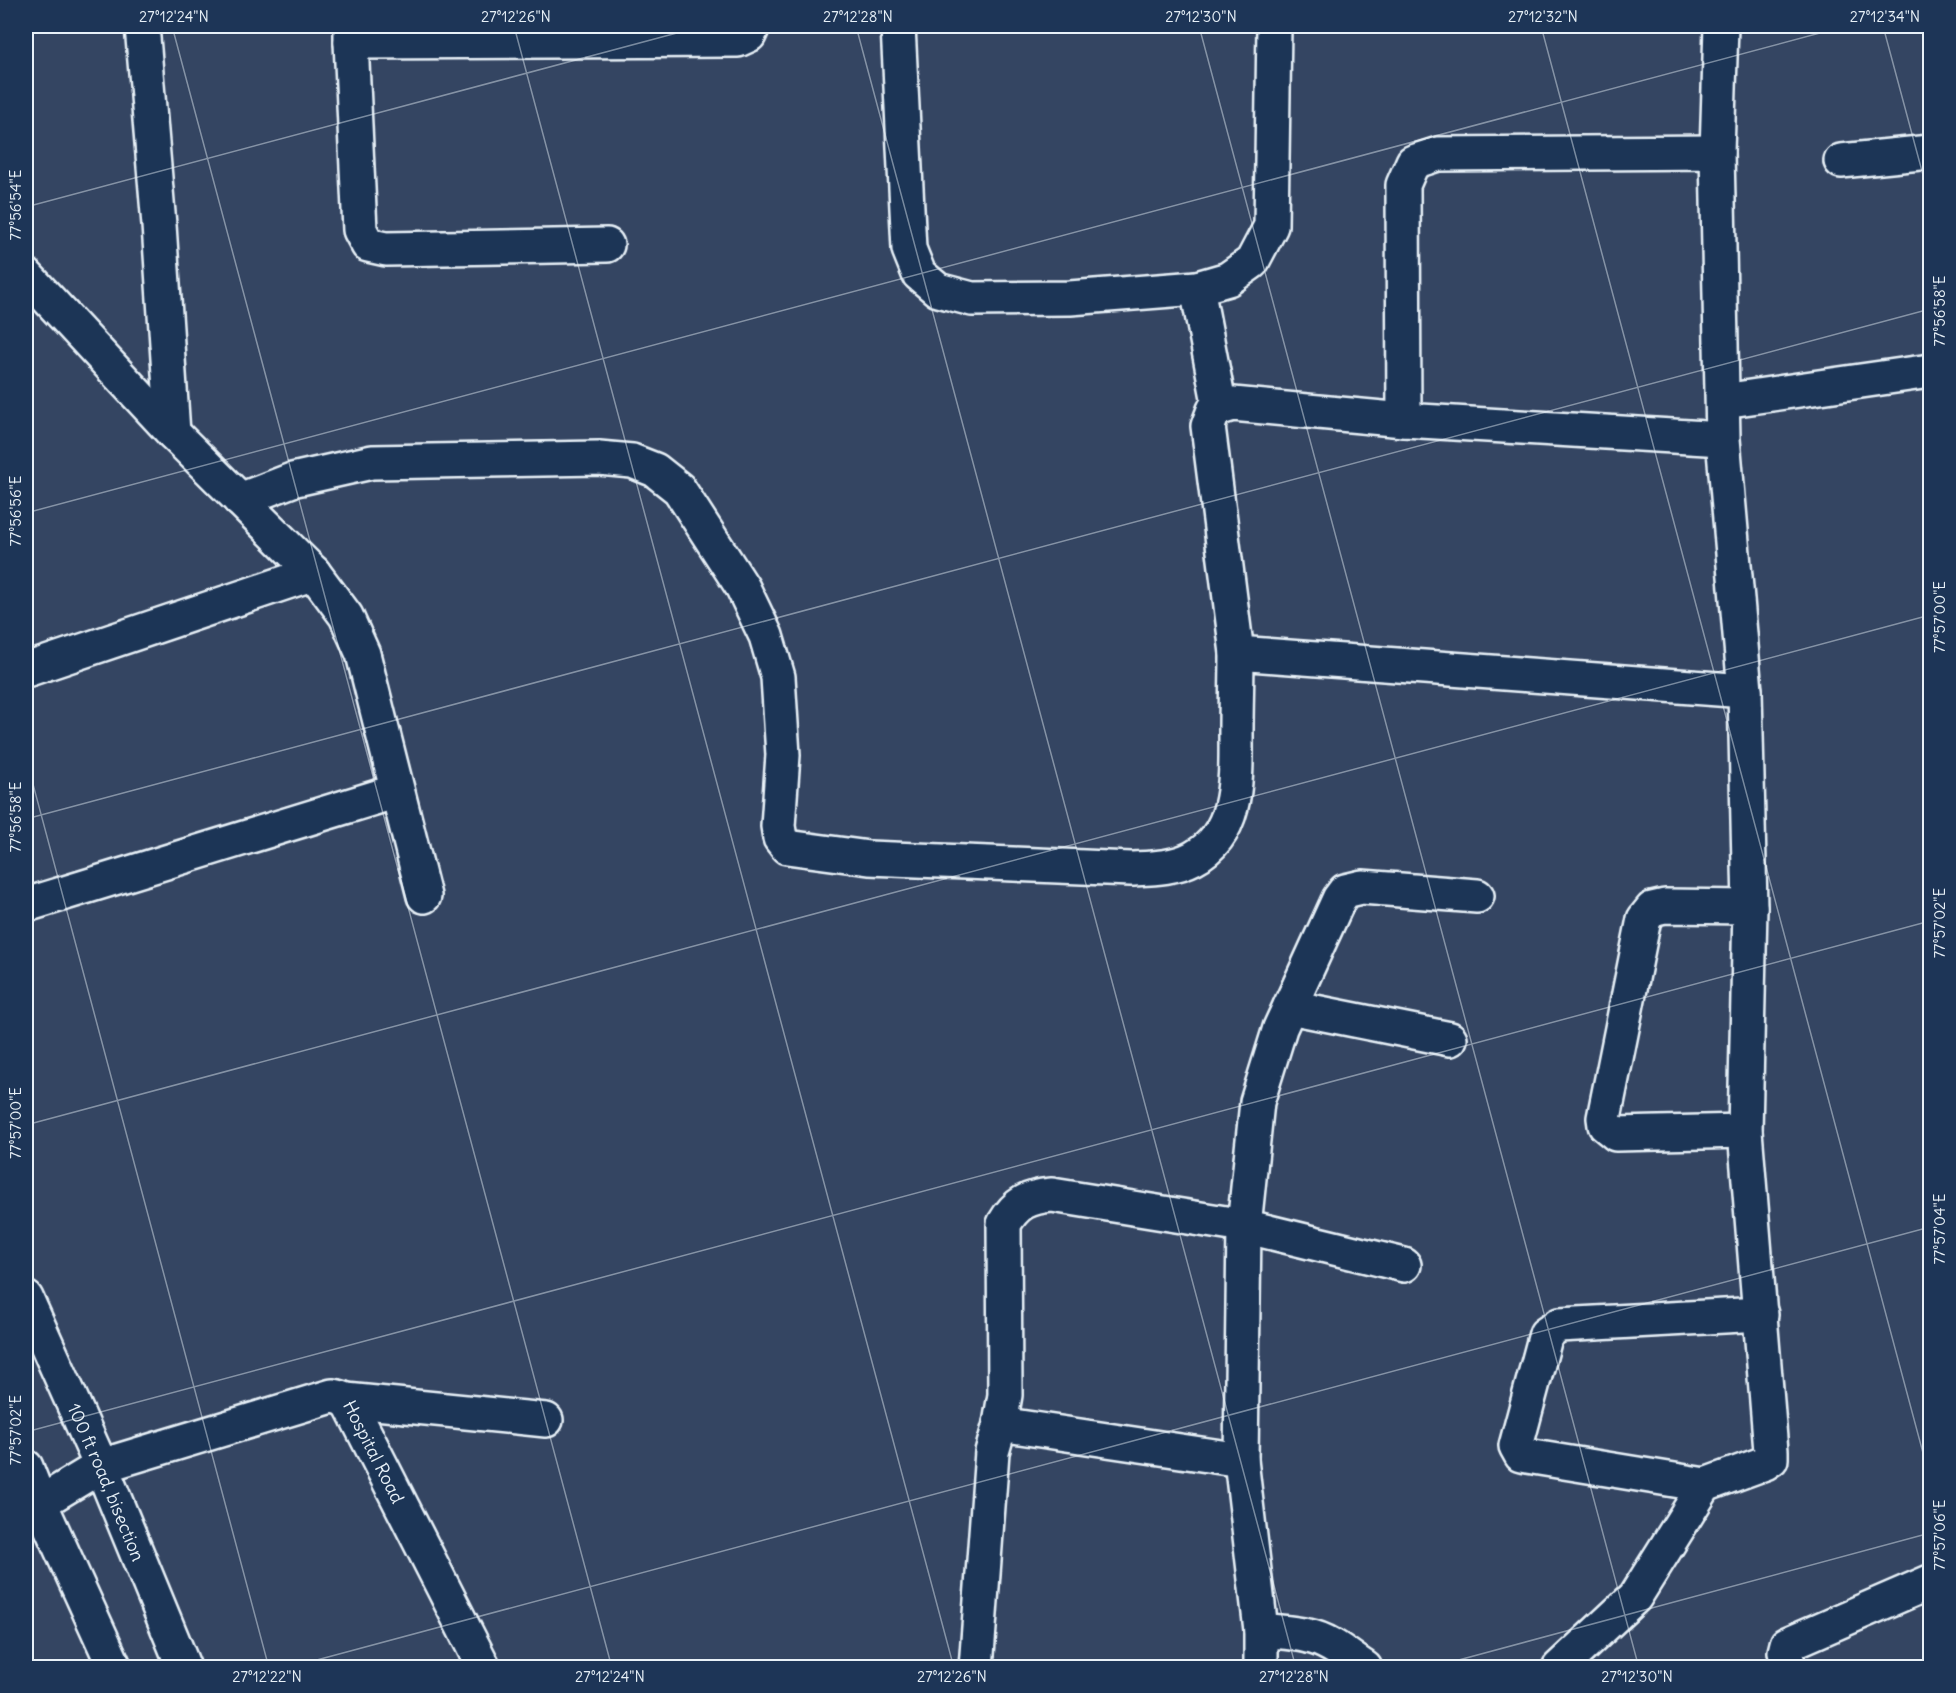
<svg xmlns="http://www.w3.org/2000/svg" width="1956" height="1693" viewBox="0 0 1956 1693" font-family="Delius,sans-serif">
  <style>
    .lines { fill: none; stroke-linecap: round; stroke-linejoin: round }
    .minor-casing { stroke: #e8f1f8; stroke-width: 38 }
    .minor { stroke: #1d3557; stroke-width: 33 }
    .ticks { fill: none; stroke: #e8f1f8; stroke-width: 1.5; stroke-opacity: 0.45 }
    .labels { text-anchor: middle; dominant-baseline: central; stroke-width: 4.5; stroke-linejoin: round; paint-order: stroke }
    .street-label { font-size: 18px; fill: #e8f1f8; stroke: #1d3557 }
    .neatline { fill: none; stroke: #e8f1f8; stroke-width: 2 }
    .ticks-label { font-size: 15px; text-anchor: middle; fill: #e8f1f8 }
  </style>
  <rect width="100%" height="100%" fill="#344562"/>
  <filter id="ink" filterUnits="userSpaceOnUse"><feTurbulence type="fractalNoise" baseFrequency=".0167" numOctaves="2"/><feDisplacementMap in="SourceGraphic" scale="12" xChannelSelector="R" yChannelSelector="G"/><feConvolveMatrix kernelMatrix="1 2 1 2 8 2 1 2 1" color-interpolation-filters="sRGB"/></filter>
  <g filter="url(#ink)">
    <g class="lines">
      <defs>
        <g id="minor">
          <polyline points="142,26 159,225 173,433"/>
          <polyline points="351,26 351,42 738,40 749,35 753,26"/>
          <polyline points="898,26 909,249 919,274 938,290 972,299 1070,298 1197,288 1228,279 1252,262 1271,226 1274,26"/>
          <polyline points="351,42 360,230 368,245 386,249 607,245"/>
          <polyline points="1717,152 1721,26"/>
          <polyline points="1841,161 1930,152"/>
          <polyline points="26,275 173,433 314,573"/>
          <polyline points="1197,288 1220,408"/>
          <polyline points="1723,401 1930,371"/>
          <polyline points="1404,420 1233,404 1214,410 1208,426 1237,653 1745,691"/>
          <path d="M240,500l52,-20 80,-18 227,-4 33,3 23,9 24,19 64,99 23,48 12,41 5,78 -5,71 2,12 7,9 82,11 262,11c21,-1 43,-1 62,-11 47,-25 43,-82 43,-127 0,-26 1,-52 1,-78"/>
          <polyline points="26,670 314,573 346,616 363,654 424,896"/>
          <polyline points="26,905 397,791"/>
          <polyline points="1290,1007 1450,1039"/>
          <polyline points="1745,1131 1616,1134 1605,1125 1604,1118 1644,919 1652,909 1665,906 1750,907"/>
          <path id="s1" d="M26,1298l75,168 83,202"/>
          <polyline points="346,1400 546,1420"/>
          <path d="M1241,1460l-241,-36 5,-29 -1,-171c12,-21 24,-27 48,-29l192,31 160,39"/>
          <polyline points="26,1467 40,1503 115,1668"/>
          <polyline points="1705,1485 1521,1455 1516,1446 1546,1334 1559,1325 1761,1314"/>
          <path id="s2" d="M40,1503l61,-37 231,-70c9,1 14,3 19,10l133,262"/>
          <path d="M1261,1630c15,2 32,2 47,6 21,4 39,20 57,32"/>
          <polyline points="976,1668 992,1452 1000,1424"/>
          <polyline points="1261,1668 1261,1630 1241,1460 1244,1226 1257,1102 1280,1028 1339,899 1345,891 1362,887 1477,896"/>
          <polyline points="1559,1668 1635,1597 1705,1485 1765,1463 1771,1459 1771,1451 1745,1131 1750,907 1745,691 1723,439 1717,152 1438,154 1413,162 1403,185 1404,420 1723,439"/>
          <polyline points="1791,1668 1785,1652 1787,1644 1930,1582"/>
        </g>
      </defs>
      <use href="#minor" class="minor-casing"/>
      <use href="#minor" class="minor"/>
    </g>
  </g>
  <path class="ticks" d="M172,26l440,1642M514,26l440,1642M856,26l440,1642M1199,26l440,1642M1541,26l389,1453M1883,26l47,175M26,207l677,-181M26,513l1820,-487M26,758l243,910M26,819l1904,-510M26,1125l1904,-510M26,1432l1904,-511M287,1668l1643,-441M1429,1668l501,-135"/>
  <g class="labels">
    <g class="street-label">
      <text stroke="none"><textPath href="#s2" startOffset="386">Hospital Road</textPath></text>
      <text stroke="none"><textPath href="#s1" startOffset="201">100 ft road, bisection</textPath></text>
    </g>
  </g>
  <rect width="1956" height="1693" fill="none" stroke="#1d3557" stroke-width="66"/>
  <rect x="33" y="33" width="1890" height="1627" class="neatline"/>
  <g class="ticks-label">
    <text x="174" y="22">27°12'24"N</text>
    <text x="516" y="22">27°12'26"N</text>
    <text x="858" y="22">27°12'28"N</text>
    <text x="1201" y="22">27°12'30"N</text>
    <text x="1543" y="22">27°12'32"N</text>
    <text x="1885" y="22">27°12'34"N</text>
    <text transform="translate(16 205) rotate(-90)" y="5">77°56'54"E</text>
    <text transform="translate(1940 311) rotate(-90)" y="5">77°56'58"E</text>
    <text transform="translate(16 511) rotate(-90)" y="5">77°56'56"E</text>
    <text transform="translate(1940 617) rotate(-90)" y="5">77°57'00"E</text>
    <text transform="translate(16 817) rotate(-90)" y="5">77°56'58"E</text>
    <text transform="translate(1940 923) rotate(-90)" y="5">77°57'02"E</text>
    <text transform="translate(16 1123) rotate(-90)" y="5">77°57'00"E</text>
    <text transform="translate(1940 1229) rotate(-90)" y="5">77°57'04"E</text>
    <text transform="translate(16 1430) rotate(-90)" y="5">77°57'02"E</text>
    <text transform="translate(1940 1535) rotate(-90)" y="5">77°57'06"E</text>
    <text x="267" y="1682">27°12'22"N</text>
    <text x="610" y="1682">27°12'24"N</text>
    <text x="952" y="1682">27°12'26"N</text>
    <text x="1294" y="1682">27°12'28"N</text>
    <text x="1637" y="1682">27°12'30"N</text>
  </g>
</svg>
